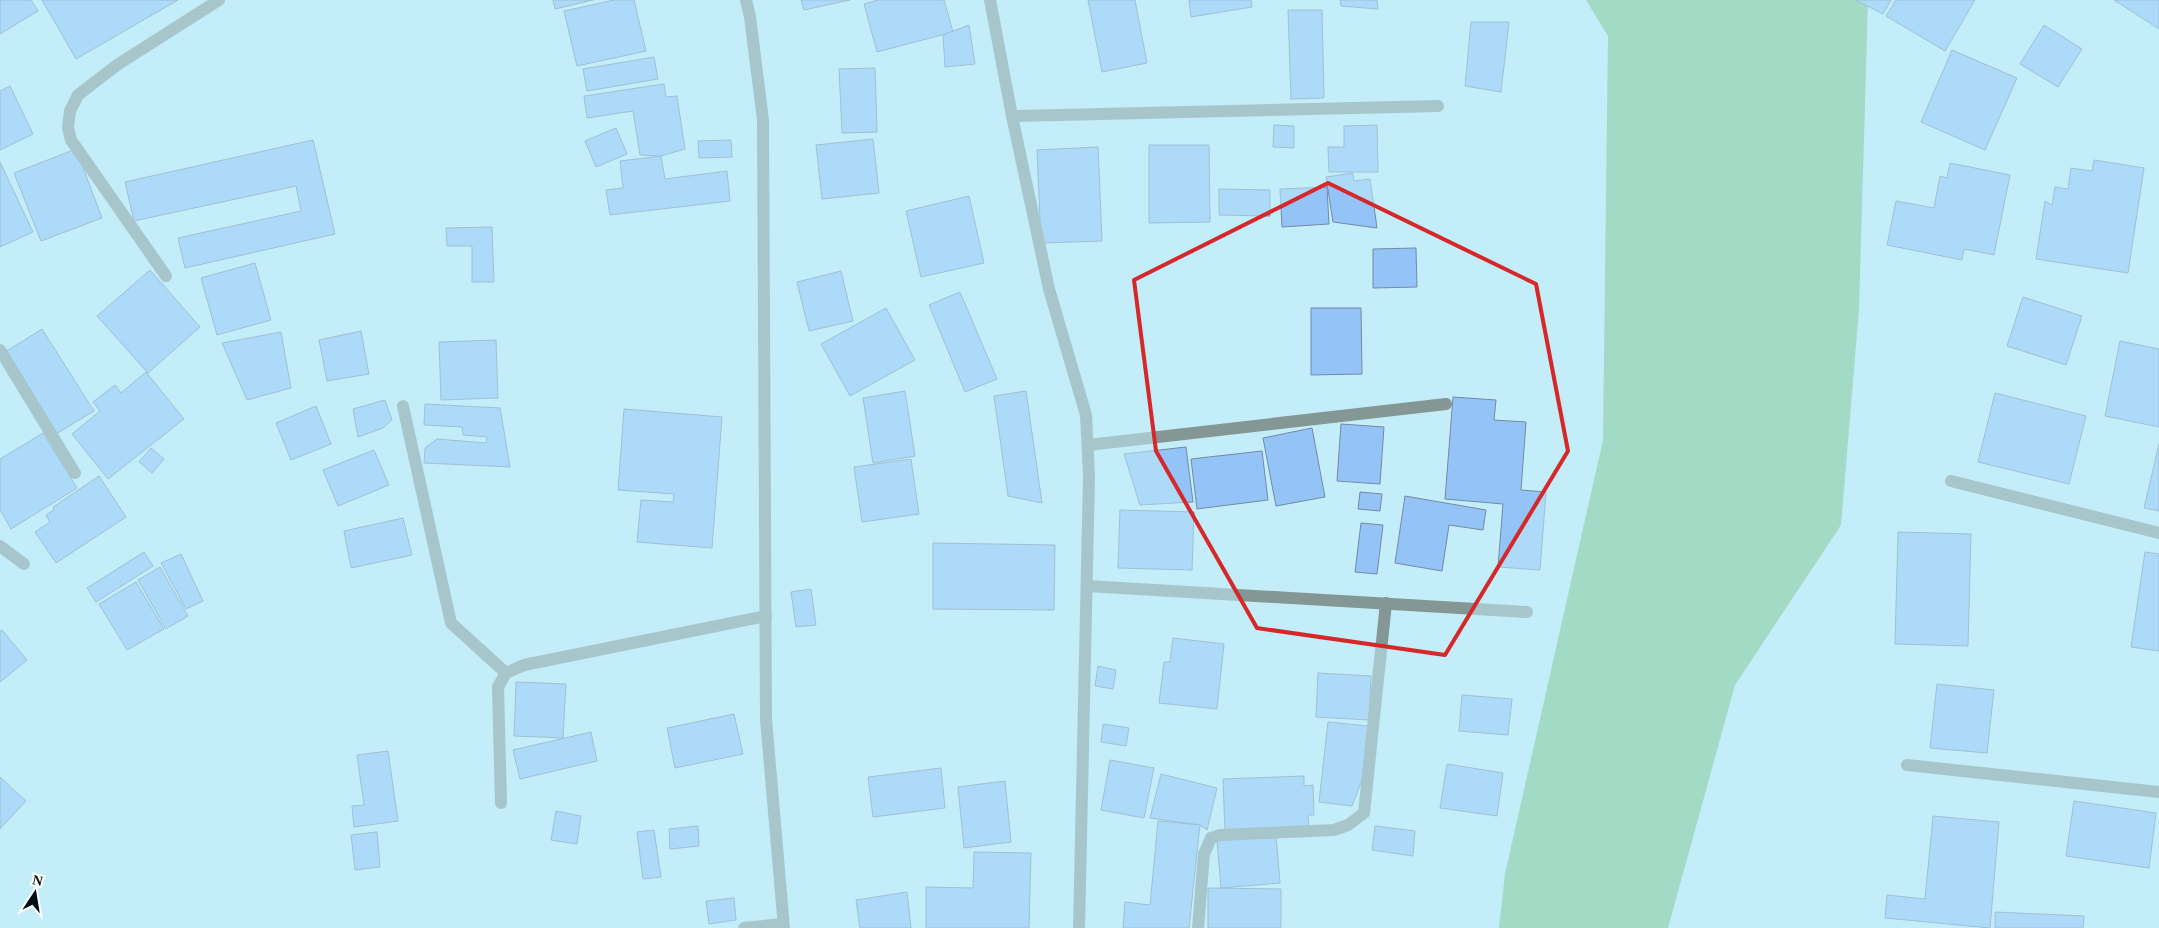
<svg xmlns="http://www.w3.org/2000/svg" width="2159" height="928" viewBox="0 0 2159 928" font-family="Georgia,serif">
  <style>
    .forest { fill: #7bc386 }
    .building { fill: #94c3f8; stroke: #748aa4 }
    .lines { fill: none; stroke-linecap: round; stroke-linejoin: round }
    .minor { stroke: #859794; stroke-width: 12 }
    .marked { fill: none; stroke: #d62828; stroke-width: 4; stroke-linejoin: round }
  </style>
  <rect width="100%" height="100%" fill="#c3edf9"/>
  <polygon class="forest" points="1586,0 1868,0 1859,309 1841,525 1735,685 1668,928 1499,928 1505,874 1603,440 1608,36"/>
  <g class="building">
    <polygon points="0,0 31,0 38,11 0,34"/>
    <polygon points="42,0 178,0 76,59"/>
    <polygon points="553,0 593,0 555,9"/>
    <polygon points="614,0 634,0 646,51 577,66 564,11"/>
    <polygon points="801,0 850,0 804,10"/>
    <polygon points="878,0 944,0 953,32 877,52 864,4"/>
    <polygon points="1088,0 1135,0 1147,63 1102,72"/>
    <polygon points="1189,0 1251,0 1252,7 1191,17"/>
    <polygon points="1340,0 1377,0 1378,9 1341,6"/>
    <polygon points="1856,0 1891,0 1883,14"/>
    <polygon points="1896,0 1975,0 1945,51 1886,16"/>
    <polygon points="2114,0 2159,0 2159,29"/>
    <polygon points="1288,10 1322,10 1324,98 1291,99"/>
    <polygon points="1471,22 1509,22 1501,92 1465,86"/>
    <polygon points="969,25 975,64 945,67 943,35"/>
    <polygon points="2044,25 2082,49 2058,87 2020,64"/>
    <polygon points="1952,50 2017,78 1985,150 1921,122"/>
    <polygon points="654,57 658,79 587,91 583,69"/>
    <polygon points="875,68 877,132 842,133 839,69"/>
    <polygon points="664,84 666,97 677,96 685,149 661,156 640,155 633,111 587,118 584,96"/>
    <polygon points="10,86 33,134 0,150 0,91"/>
    <polygon points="1274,125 1294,126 1294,148 1273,147"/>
    <polygon points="1377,125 1378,172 1329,172 1328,147 1344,147 1344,126"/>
    <polygon points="616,128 627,154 596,167 585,141"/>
    <polygon points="873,139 879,193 822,199 816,145"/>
    <polygon points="313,140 335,234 185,268 178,238 301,211 296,186 134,221 125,182"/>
    <polygon points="731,140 732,157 699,158 698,141"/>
    <polygon points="1149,145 1209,145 1210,222 1149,223"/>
    <polygon points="1098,147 1102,241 1041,243 1037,150"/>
    <polygon points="76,149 102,218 41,241 14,173"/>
    <polygon points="661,156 665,179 727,171 730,201 610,215 606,190 623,188 620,161"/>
    <polygon points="2094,160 2144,168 2128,273 2036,259 2045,201 2052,205 2055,187 2068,189 2071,168 2092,171"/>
    <polygon points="0,162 33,232 0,247"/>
    <polygon points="1950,163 2010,175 1994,255 1964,249 1962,260 1887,245 1896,201 1934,208 1940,176 1947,178"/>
    <polygon points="1353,173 1354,181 1370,179 1377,228 1333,222 1326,177"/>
    <polygon points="1327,187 1329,224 1282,227 1280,189"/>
    <polygon points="1219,189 1270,190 1270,216 1219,215"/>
    <polygon points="969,196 984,263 921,277 906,211"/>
    <polygon points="492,227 494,282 472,282 472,246 447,246 446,228"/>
    <polygon points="1416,248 1417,287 1373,288 1373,249"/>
    <polygon points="255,263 271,320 217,335 201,278"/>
    <polygon points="150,270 200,327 148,373 97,316"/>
    <polygon points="841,271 853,321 809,331 797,282"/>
    <polygon points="960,292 997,379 965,392 929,305"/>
    <polygon points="2023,297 2082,316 2066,365 2007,346"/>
    <polygon points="886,308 915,360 850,396 821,344"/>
    <polygon points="1311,308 1361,308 1362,374 1311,375"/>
    <polygon points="42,329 94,411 56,434 5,352"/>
    <polygon points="361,331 369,374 327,381 319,340"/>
    <polygon points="281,332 291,388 247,400 222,343"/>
    <polygon points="496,340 498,398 441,400 439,342"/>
    <polygon points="2120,341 2159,349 2159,427 2105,416"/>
    <polygon points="146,372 184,419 108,479 72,434 100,411 93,402 115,385 121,393"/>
    <polygon points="905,391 915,456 873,463 863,398"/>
    <polygon points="1026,391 1042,503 1008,496 994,396"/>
    <polygon points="1995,393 2086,416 2069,484 1978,462"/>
    <polygon points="1453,397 1496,400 1494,420 1526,422 1521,490 1546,492 1540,570 1498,567 1503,504 1445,499"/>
    <polygon points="385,400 392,420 383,428 358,437 353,409"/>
    <polygon points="425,404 500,408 510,467 424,463 425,448 437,439 486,443 487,437 463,435 462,427 424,425"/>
    <polygon points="316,406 331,444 291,460 276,423"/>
    <polygon points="624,409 722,417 712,548 637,542 641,500 673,502 674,494 618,490"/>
    <polygon points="1341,424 1384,427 1380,484 1337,481"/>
    <polygon points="1312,428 1325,497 1276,506 1263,438"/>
    <polygon points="43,433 77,488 11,529 0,510 0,459"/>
    <polygon points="2159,444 2159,511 2144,508"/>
    <polygon points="1186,447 1193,502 1140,505 1124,454"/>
    <polygon points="151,448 164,459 152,473 139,462"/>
    <polygon points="374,450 389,485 338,506 323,470"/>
    <polygon points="1262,451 1268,500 1197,509 1191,459"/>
    <polygon points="911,459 919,514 862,522 854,467"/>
    <polygon points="99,476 126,517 56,563 35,532 50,522 46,515 54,510 53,507"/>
    <polygon points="1360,492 1382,494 1380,511 1358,509"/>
    <polygon points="1405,496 1486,510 1483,530 1449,525 1442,571 1395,563"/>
    <polygon points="1120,510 1194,512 1192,570 1118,568"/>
    <polygon points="403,518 412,555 351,568 344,531"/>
    <polygon points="1361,523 1383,525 1377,574 1355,572"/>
    <polygon points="1898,532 1971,534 1968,646 1895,644"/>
    <polygon points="933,543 1055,545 1054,610 933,609"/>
    <polygon points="144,552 153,566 96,602 87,588"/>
    <polygon points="2145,552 2159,554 2159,651 2131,647"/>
    <polygon points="181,554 203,601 186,609 161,563"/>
    <polygon points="160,567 188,616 166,629 138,580"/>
    <polygon points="136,582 164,629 127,650 99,604"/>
    <polygon points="811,589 816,625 796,627 791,592"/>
    <polygon points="2,630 27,660 0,682 0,631"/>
    <polygon points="1173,638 1224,644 1217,709 1159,703 1164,662 1170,662"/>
    <polygon points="1098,666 1116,670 1113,689 1095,686"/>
    <polygon points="1318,673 1371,676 1369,720 1316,717"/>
    <polygon points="516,682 566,684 563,738 514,736"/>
    <polygon points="1937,684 1994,690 1987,753 1930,748"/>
    <polygon points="1462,695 1512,699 1508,735 1459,731"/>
    <polygon points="734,714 743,754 675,768 667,728"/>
    <polygon points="1328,722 1368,726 1362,780 1352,806 1319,802"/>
    <polygon points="1103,724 1129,728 1126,746 1101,742"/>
    <polygon points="591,732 597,761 520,779 513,750"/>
    <polygon points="388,751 398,821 354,827 352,806 364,805 357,755"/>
    <polygon points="1110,760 1154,768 1144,818 1101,810"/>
    <polygon points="1447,764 1503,773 1497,816 1440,808"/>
    <polygon points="941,768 945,808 873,817 868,777"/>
    <polygon points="1161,774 1217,788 1207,830 1200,825 1150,818"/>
    <polygon points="1304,776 1304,786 1313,785 1314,815 1308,815 1309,828 1225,831 1223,779"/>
    <polygon points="0,777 26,801 0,829"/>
    <polygon points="1005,781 1011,842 964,848 958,787"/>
    <polygon points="2074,801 2156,813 2149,868 2066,856"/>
    <polygon points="556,811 581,816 577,844 551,840"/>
    <polygon points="1933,816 1999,822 1990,928 1885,918 1887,895 1925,899"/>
    <polygon points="1158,821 1200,825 1189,928 1123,928 1125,902 1150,905"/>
    <polygon points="698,826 699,846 670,849 669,829"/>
    <polygon points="1375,826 1415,831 1413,856 1372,850"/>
    <polygon points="654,830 661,877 643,879 637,832"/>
    <polygon points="377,832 380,867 355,870 351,835"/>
    <polygon points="1276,836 1280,883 1221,888 1217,840"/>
    <polygon points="974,852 1031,853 1029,928 926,928 926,887 973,888"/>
    <polygon points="1208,888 1281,889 1281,928 1208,928"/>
    <polygon points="907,892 911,928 860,928 856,900"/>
    <polygon points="734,898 736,920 709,924 706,901"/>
    <polygon points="1995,912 2084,916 2083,928 1995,928"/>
  </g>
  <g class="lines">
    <g class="minor">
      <polyline points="746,0 750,17 763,120 766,719 784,928"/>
      <polyline points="990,0 1012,116 1049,289 1086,415 1089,476 1079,928"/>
      <polyline points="1012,116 1438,106"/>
      <polyline points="166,276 71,140 68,128 70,111 78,95 117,65 219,0"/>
      <polyline points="0,350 75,473"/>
      <polyline points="403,406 451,623 506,673"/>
      <polyline points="1088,445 1446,404"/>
      <polyline points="1951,481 2159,533"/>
      <polyline points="0,546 24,564"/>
      <polyline points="1087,586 1527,612"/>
      <polyline points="1907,765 2159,792"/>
      <polyline points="501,803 498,687 506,673 524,665 766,616"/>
      <polyline points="744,928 783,924"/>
      <polyline points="1198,928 1204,854 1211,838 1220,835 1334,830 1348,825 1364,813 1386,603"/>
    </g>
  </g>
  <path d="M0 0H2159V928H0ZM1328,183l208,101 32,167 -123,204 -188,-27 -101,-177 -22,-171z" fill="#c3edf9" fill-opacity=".55" fill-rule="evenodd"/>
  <path class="marked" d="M1328,183l208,101 32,167 -123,204 -188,-27 -101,-177 -22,-171z"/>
  <g transform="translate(35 893) rotate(12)" stroke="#ffffff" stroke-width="4" paint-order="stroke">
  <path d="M0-4L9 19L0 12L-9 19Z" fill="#010e12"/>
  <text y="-8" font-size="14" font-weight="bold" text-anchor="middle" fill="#010e12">N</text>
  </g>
</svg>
